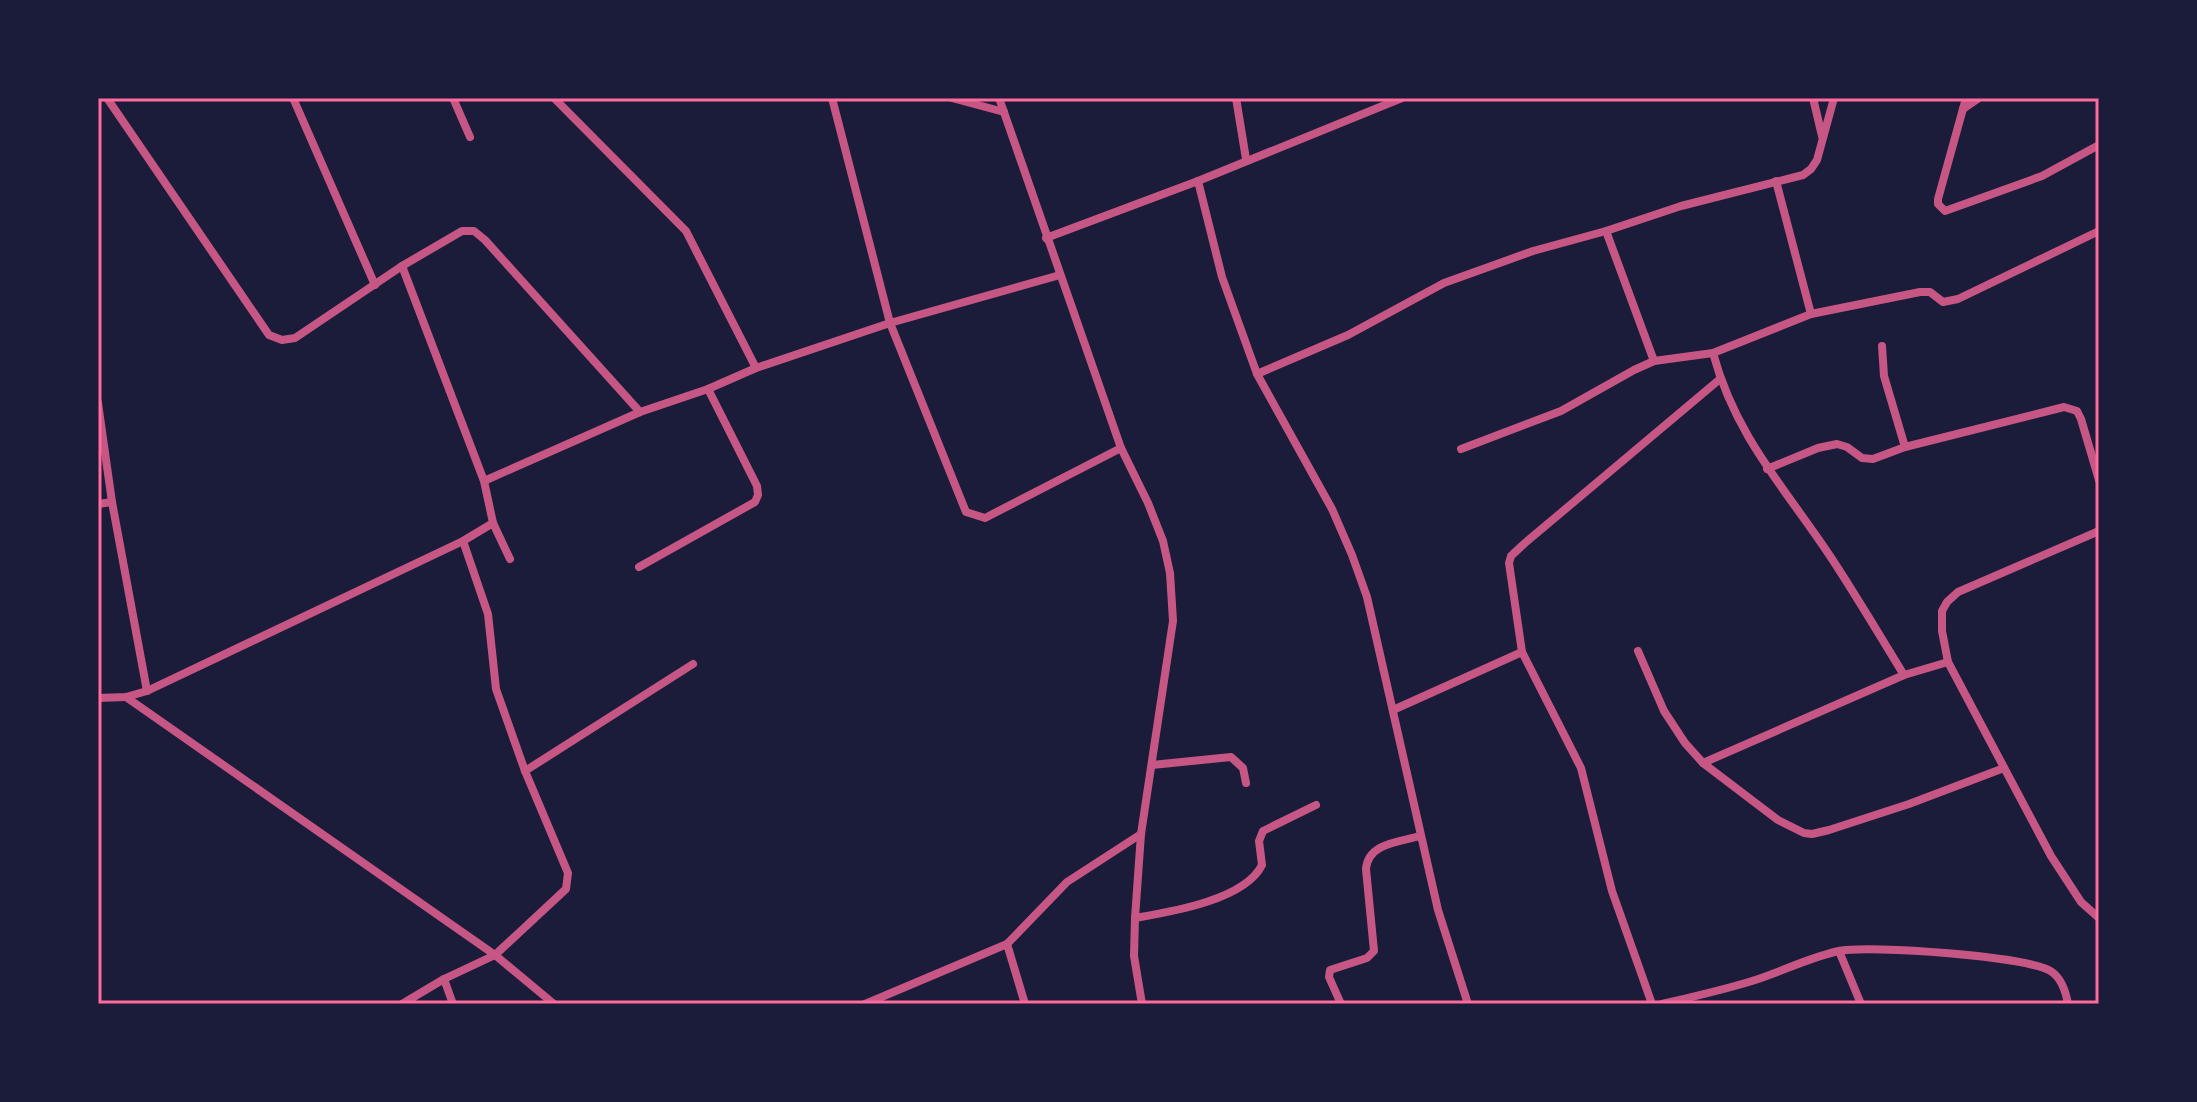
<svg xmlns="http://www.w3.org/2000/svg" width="2197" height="1102" viewBox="0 0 2197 1102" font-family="'IBM Plex Serif',serif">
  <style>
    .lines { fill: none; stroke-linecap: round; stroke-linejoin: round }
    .minor { stroke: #c65784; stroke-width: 8 }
    .neatline { fill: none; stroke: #ff6b9d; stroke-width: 3 }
  </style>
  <rect width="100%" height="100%" fill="#1b1b3a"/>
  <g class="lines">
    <g class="minor">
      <polyline points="107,98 269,335 282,340 295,338 402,266 462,231 474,231 485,240 640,412"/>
      <polyline points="293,98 375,285"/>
      <polyline points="453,98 470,137"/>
      <polyline points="554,98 686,231 756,368"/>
      <polyline points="832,98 890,323 966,512 985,518 1121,448"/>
      <polyline points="952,98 1004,112"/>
      <polyline points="999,98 1121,448 1148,503 1163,541 1170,573 1173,621 1141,834 1135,918 1134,956 1142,1004"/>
      <polyline points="1236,98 1246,159"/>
      <polyline points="1813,98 1822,136"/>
      <polyline points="1966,98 1938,199 1938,204 1945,211 2042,176 2099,145"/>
      <polyline points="1963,109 1979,98"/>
      <polyline points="1198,181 1222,277 1257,374 1332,509 1352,555 1367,597 1438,910 1468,1004"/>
      <polyline points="1776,181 1811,314"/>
      <polyline points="1606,231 1654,361"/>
      <polyline points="1046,238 1198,181 1402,98"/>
      <polyline points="402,266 484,481 493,523 510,559"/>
      <polyline points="1882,346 1884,376 1905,447"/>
      <path d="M1713,353c23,85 73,136 119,206 25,38 48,77 72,116"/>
      <polyline points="1257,374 1348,335 1444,283 1533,251 1606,231 1681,206 1803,175 1811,169 1817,160 1834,98"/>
      <polyline points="98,403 112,502 147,691"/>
      <polyline points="1461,449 1561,411 1634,370 1654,361 1713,353 1811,314 1920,292 1930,292 1943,302 1958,299 2099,231"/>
      <polyline points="1767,469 1818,448 1837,444 1847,447 1862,458 1873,459 1905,447 2064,407 2077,411 2081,419 2099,480"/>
      <polyline points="484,481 640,412 708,389 756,368 890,323 1060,275"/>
      <polyline points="98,504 112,502"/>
      <polyline points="2099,531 1958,592 1947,602 1942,611 1942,631 1948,662 2051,856 2081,902 2099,918"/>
      <polyline points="639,567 755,502 758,495 757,486 708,389"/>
      <polyline points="1638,651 1664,711 1685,743 1703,763 1778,820 1804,833 1812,834 1829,830 1909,804 2004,768"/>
      <polyline points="126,697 495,955 554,1004"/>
      <polyline points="98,698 126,697 147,691 463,541 493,523"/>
      <polyline points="1393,710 1522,652"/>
      <polyline points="1703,763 1904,675 1948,662"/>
      <polyline points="1152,765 1231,757 1243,768 1246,783"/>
      <polyline points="525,771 693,664"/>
      <path d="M1135,918c35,-6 110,-18 127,-53l-3,-24 4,-10 53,-26"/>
      <polyline points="1007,944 1025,1004"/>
      <polyline points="1839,951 1861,1004"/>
      <polyline points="444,979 453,1004"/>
      <polyline points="402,1004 444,979 495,955 566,889 568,873 525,771 496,689 488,614 463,541"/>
      <polyline points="865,1004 1007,944 1067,882 1141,834"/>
      <path d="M1341,1004l-12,-27 1,-7 37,-12 7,-7 -8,-82c2,-26 33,-27 54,-33"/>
      <polyline points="1652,1004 1612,891 1581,768 1522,652 1509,563 1511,556 1525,543 1720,379"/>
      <path d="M1662,1004c30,-7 61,-14 90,-23 29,-9 58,-24 87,-30 29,-6 192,5 213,21 10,7 14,21 16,32"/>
    </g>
  </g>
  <rect width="2197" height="1102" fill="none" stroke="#1b1b3a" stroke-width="200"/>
  <rect x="100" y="100" width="1997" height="902" class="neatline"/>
</svg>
